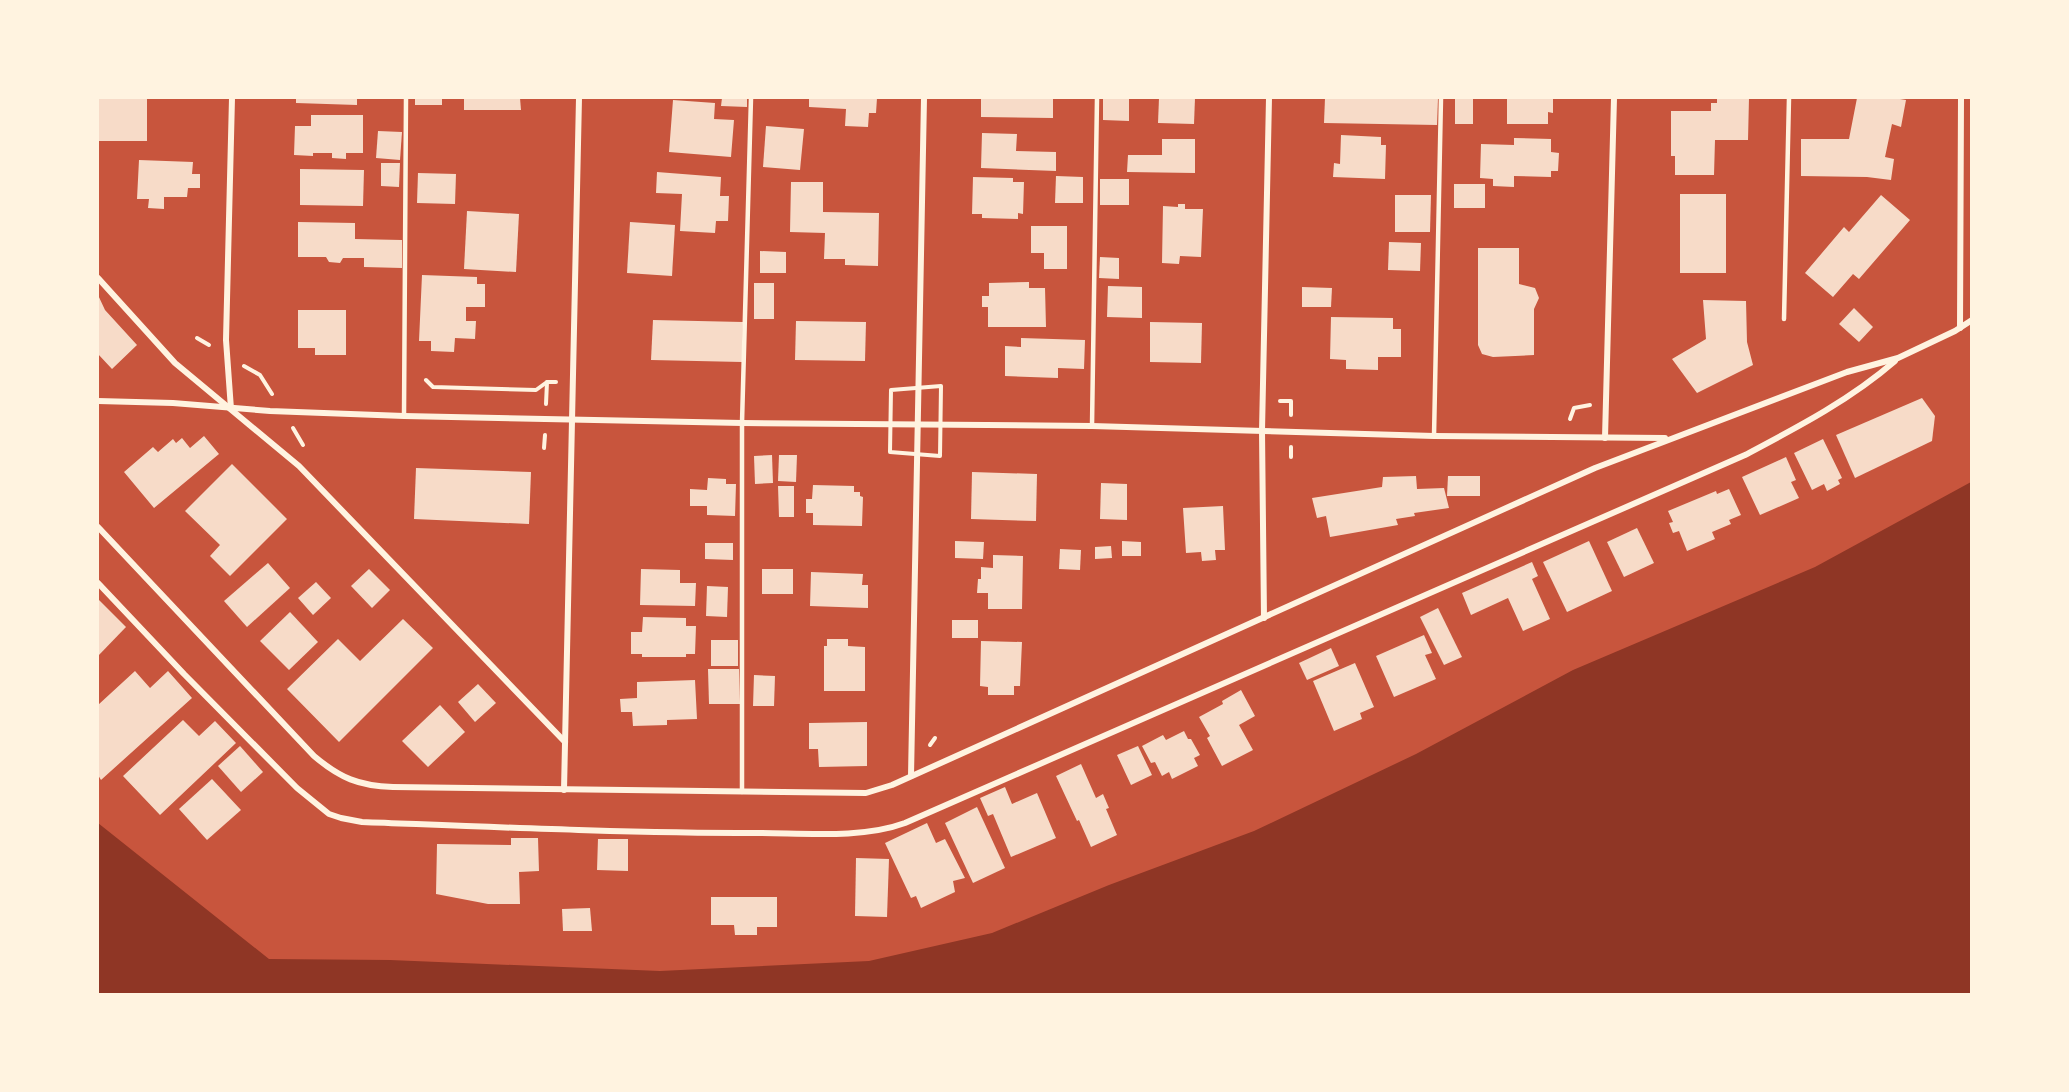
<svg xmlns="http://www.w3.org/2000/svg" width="2069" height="1092" viewBox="0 0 2069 1092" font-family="'Roboto Condensed',sans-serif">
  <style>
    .water { fill: #8f3625 }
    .building { fill: #f7dbc8 }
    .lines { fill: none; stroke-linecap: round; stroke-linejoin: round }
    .path { stroke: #fff3e0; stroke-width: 4 }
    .service { stroke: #fff3e0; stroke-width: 4.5 }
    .minor { stroke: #fff3e0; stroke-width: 6 }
  </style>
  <rect width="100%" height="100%" fill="#c8553d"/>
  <polygon class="water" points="1971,482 1971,994 98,994 98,823 269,959 390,960 660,971 869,961 992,933 1109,885 1254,831 1416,754 1573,670 1815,567"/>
  <g class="building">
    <rect x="98" y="98" width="49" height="43"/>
    <polygon points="296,98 357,98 357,105 296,103"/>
    <rect x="415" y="98" width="27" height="7"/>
    <polygon points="464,98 520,98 521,110 464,110"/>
    <polygon points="722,98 747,98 747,107 721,106"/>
    <polygon points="809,98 877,98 876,113 869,113 868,127 845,126 846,109 809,107"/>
    <polygon points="981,98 1053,99 1053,118 981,117"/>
    <polygon points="1103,98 1129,98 1129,121 1103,120"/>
    <polygon points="1159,98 1195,98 1194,124 1158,123"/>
    <polygon points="1325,98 1438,98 1437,125 1324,123"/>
    <rect x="1455" y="98" width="18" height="26"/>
    <polygon points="1507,98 1553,98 1553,113 1548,112 1548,124 1507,124"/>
    <polygon points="1717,98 1749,98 1748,140 1715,140 1714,175 1675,175 1675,156 1671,156 1671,111 1711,111 1711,103 1717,103"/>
    <polygon points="1857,98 1894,98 1906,100 1901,127 1892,124 1885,157 1894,159 1891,180 1867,177 1801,176 1801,139 1849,139"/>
    <polygon points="673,100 715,103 714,119 734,120 731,157 669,152"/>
    <polygon points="311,115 363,115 363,153 346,153 346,159 332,158 332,153 313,153 313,156 294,155 295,126 311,126"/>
    <polygon points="766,126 804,129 800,170 763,167"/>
    <polygon points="378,131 402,132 400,160 376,158"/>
    <polygon points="982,133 1017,134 1016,151 1056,152 1056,171 981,168"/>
    <polygon points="1341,135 1381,137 1381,145 1386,145 1385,179 1333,177 1334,163 1340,164"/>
    <polygon points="1514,138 1551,139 1551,152 1559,153 1558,171 1551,171 1551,177 1514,176 1514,187 1493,186 1493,179 1480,178 1481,144 1514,145"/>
    <polygon points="1162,139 1195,139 1195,173 1127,172 1128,155 1162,155"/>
    <polygon points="139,160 193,162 192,174 200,174 200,188 188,188 187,197 164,197 164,209 148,208 149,199 137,199"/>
    <polygon points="381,163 400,163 399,187 381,186"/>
    <polygon points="300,169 364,170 363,206 300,205"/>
    <polygon points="657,172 721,177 720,196 729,196 728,221 716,221 715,233 680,231 682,194 656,193"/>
    <polygon points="418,173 456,174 455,204 417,203"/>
    <polygon points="1056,176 1083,177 1083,203 1055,203"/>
    <polygon points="973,177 1013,178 1013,182 1024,182 1023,214 1018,213 1018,219 982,218 982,214 972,214"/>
    <rect x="1100" y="179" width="29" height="26"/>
    <polygon points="791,182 823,182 823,212 879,213 878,266 845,265 845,259 824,259 825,233 790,232"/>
    <rect x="1454" y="184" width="31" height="24"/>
    <rect x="1680" y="194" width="46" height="79"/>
    <polygon points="1395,195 1431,195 1430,232 1395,232"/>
    <polygon points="1881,195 1910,220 1859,279 1853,274 1833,297 1805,273 1844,227 1849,232"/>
    <polygon points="1178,204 1185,204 1185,209 1203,209 1201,257 1180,256 1179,264 1162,263 1163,206 1178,207"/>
    <polygon points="467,211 519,214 516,272 464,269"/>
    <polygon points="298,222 355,223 355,239 402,240 402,268 364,267 364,258 343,258 340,263 329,262 326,257 298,257"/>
    <polygon points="630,222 675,225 672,276 627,273"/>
    <polygon points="1031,226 1067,226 1067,269 1044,269 1044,253 1031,253"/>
    <polygon points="1389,242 1421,243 1420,271 1388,270"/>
    <polygon points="1478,248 1519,248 1519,284 1535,288 1539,298 1534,309 1534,355 1493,357 1482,354 1478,345"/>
    <polygon points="760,251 786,252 786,273 760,273"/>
    <polygon points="1100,257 1119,258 1119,279 1099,278"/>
    <polygon points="422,275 477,277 477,284 485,284 485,307 466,307 466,321 476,321 475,339 455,338 454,352 431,351 431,341 419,341"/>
    <polygon points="1029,282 1029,288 1045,288 1046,327 988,327 988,307 982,307 982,296 989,296 989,283"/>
    <rect x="754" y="283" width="20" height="36"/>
    <polygon points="1108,286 1142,287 1142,318 1107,317"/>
    <polygon points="1302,287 1332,288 1331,307 1302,307"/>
    <polygon points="98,295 105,310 137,345 112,369 98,354"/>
    <polygon points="1703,300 1746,301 1747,342 1753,365 1697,393 1672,359 1706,339"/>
    <polygon points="1854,308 1873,327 1859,342 1839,324"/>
    <polygon points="298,310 346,310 346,355 315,355 315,348 298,348"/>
    <polygon points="1331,317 1393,318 1393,329 1401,329 1401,357 1378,357 1378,370 1346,369 1346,360 1330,359"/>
    <polygon points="653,320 743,322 742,362 651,360"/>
    <polygon points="796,321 866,322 865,361 795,360"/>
    <polygon points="1150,322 1202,323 1201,363 1150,362"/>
    <polygon points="1021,338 1085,340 1084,369 1058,368 1058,378 1005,376 1005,346 1021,347"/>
    <polygon points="1922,398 1935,416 1932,441 1855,478 1836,435"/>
    <polygon points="204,436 219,454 154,508 124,472 153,447 158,452 173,439 176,443 182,438 190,448"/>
    <polygon points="1823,439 1842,478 1838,480 1840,484 1827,491 1824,484 1812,490 1794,453"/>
    <polygon points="772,455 773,483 755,484 754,456"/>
    <polygon points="779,455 797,455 796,482 778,481"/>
    <polygon points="1786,457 1796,480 1791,482 1799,498 1760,515 1742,477"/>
    <polygon points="232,464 287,519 230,576 210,556 220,545 185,511"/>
    <polygon points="416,468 531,472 529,524 414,519"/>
    <polygon points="972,472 1037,474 1036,521 971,519"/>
    <polygon points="1416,476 1417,489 1444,488 1449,508 1414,513 1415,516 1396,519 1398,525 1330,537 1326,516 1317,518 1312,498 1382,487 1383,477"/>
    <polygon points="1448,476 1480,476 1480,496 1447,496"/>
    <polygon points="708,478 726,479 726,484 736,484 735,516 707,515 707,506 690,506 690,489 707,490"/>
    <polygon points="1101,483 1127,484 1127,520 1100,519"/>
    <polygon points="813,485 854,486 854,492 860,492 860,496 863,497 862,526 813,525 813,513 806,513 806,499 812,499"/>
    <polygon points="778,486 794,486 794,517 779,517"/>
    <polygon points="1729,489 1741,515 1729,520 1731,524 1712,532 1715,539 1687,551 1679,531 1673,533 1669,523 1673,522 1668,511 1716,491 1717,494"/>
    <polygon points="1223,506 1225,550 1215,550 1216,560 1202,561 1201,552 1186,553 1183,508"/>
    <polygon points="1637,528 1654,563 1624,577 1607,542"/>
    <polygon points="955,541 984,542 983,559 955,558"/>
    <polygon points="1122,541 1141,542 1141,556 1122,556"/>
    <polygon points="1589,541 1612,591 1567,612 1543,562"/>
    <polygon points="705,543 733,543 733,560 705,559"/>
    <polygon points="1111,546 1112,558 1095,559 1095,547"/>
    <polygon points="1060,549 1081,550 1080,570 1059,569"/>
    <polygon points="993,555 1023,556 1022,609 988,609 988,593 977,593 978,579 981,579 981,567 993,568"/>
    <polygon points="1532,562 1538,576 1532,579 1550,619 1523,631 1508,598 1471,615 1462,593"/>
    <polygon points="268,563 290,588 247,627 224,601"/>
    <polygon points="369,569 390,590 372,608 351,586"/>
    <polygon points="641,569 680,570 680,583 696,583 695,606 640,605"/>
    <rect x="762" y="569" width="31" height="25"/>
    <polygon points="811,572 863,574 862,585 868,585 868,608 810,606"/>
    <polygon points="316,582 331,598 313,615 298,598"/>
    <polygon points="707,586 728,587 727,617 706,616"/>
    <polygon points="98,599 126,627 98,656"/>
    <polygon points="1438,608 1462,657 1444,665 1420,617"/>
    <polygon points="290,612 318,642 289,670 260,641"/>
    <polygon points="643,617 686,618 686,626 696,626 695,654 686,654 686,657 642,657 642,654 631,654 631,632 642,632"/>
    <polygon points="403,619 433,648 339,742 287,689 338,639 360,661"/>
    <rect x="952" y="620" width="26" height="18"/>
    <polygon points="1424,635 1432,653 1425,655 1436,679 1394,697 1376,656"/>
    <polygon points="827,639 848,639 848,646 865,647 865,691 824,691 824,646 827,646"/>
    <rect x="711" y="640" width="27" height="26"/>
    <polygon points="981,641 1022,642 1020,686 1014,686 1014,695 988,695 988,687 980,686"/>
    <polygon points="1331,648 1339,666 1307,680 1299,663"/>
    <polygon points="1355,663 1374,707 1360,713 1362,719 1334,731 1313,681"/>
    <polygon points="708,669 739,669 740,704 709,704"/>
    <polygon points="135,671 150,688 168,671 192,698 101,780 98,775 98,705"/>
    <polygon points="754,675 775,676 774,706 753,706"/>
    <polygon points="695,680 697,719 667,720 667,725 633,726 632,712 621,712 620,699 637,698 637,682"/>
    <polygon points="478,684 496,703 475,722 458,702"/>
    <polygon points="1241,690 1255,716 1239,725 1253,750 1222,766 1207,738 1210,736 1199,717 1223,704 1222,701"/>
    <polygon points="440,705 465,732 428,767 402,741"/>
    <polygon points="183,720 199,736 215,721 236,743 160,815 123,776"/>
    <polygon points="867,722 867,766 819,767 818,749 809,749 809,723"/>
    <polygon points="1184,731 1188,739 1191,739 1200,755 1194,758 1198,766 1172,779 1169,772 1162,776 1155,762 1151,763 1142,746 1163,735 1166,740"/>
    <polygon points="240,746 263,772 241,792 218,766"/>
    <polygon points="1138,746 1152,775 1131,785 1117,755"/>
    <polygon points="1081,764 1096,798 1103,794 1109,808 1106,809 1117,835 1091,847 1079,820 1077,821 1056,776"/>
    <polygon points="212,779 241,810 207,840 179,809"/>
    <polygon points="1005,787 1012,804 1037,793 1056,838 1011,857 993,814 988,816 980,798"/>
    <polygon points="977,807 1005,868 973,883 945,823"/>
    <polygon points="927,823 936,843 945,839 965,878 953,881 955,892 921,908 916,896 911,898 885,843"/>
    <polygon points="511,838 538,838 539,871 519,872 520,904 488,904 436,894 437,844 511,845"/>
    <polygon points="598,839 628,839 628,871 597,870"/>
    <polygon points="856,858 889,859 887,917 855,916"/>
    <polygon points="711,897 777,897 777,927 757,927 757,935 735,935 734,925 711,925"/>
    <polygon points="590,908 592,931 563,931 562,909"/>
  </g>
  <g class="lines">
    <g class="path">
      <polyline points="197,338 209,345"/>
      <polyline points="244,366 260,375 272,394"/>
      <polyline points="426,380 433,387 536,390 547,382"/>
      <polygon points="941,386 940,456 890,452 891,390"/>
      <polyline points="1280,401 1291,401 1291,415"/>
      <polyline points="546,404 547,382 556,382"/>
      <polyline points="1570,419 1574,408 1590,405"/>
      <polyline points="293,428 303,445"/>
      <polyline points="1291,447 1291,457"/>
      <polyline points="544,448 545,435"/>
      <polyline points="930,745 935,738"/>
    </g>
    <g class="service">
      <polyline points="1784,319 1789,98"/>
      <polyline points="404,416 406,98"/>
      <polyline points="1092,426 1097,98"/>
      <polyline points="1434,436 1441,98"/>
      <polyline points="742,792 742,423 751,98"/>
    </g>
    <g class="minor">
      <polyline points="98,278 175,363 299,466 565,742"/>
      <polyline points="1960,328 1961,98"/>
      <polyline points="98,401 173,403 270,411 404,416 742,423 1092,426 1434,436 1665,438"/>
      <polyline points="231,409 226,340 232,98"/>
      <polyline points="1605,438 1614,98"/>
      <path d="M98,527l216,229c26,22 45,30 79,31l473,6 26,-8 703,-317 252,-96 51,-14 57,-27 17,-11"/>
      <path d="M98,583l86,91 113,114 32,26 12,4 21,4c131,5 263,11 395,11 46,0 105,6 148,-10l840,-368c53,-28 105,-55 150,-94"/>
      <polyline points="1264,618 1262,431 1269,98"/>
      <polyline points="911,776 924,98"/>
      <polyline points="564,790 579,98"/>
    </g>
  </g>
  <rect width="2069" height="1092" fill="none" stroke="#fff3e0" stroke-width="198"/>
</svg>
